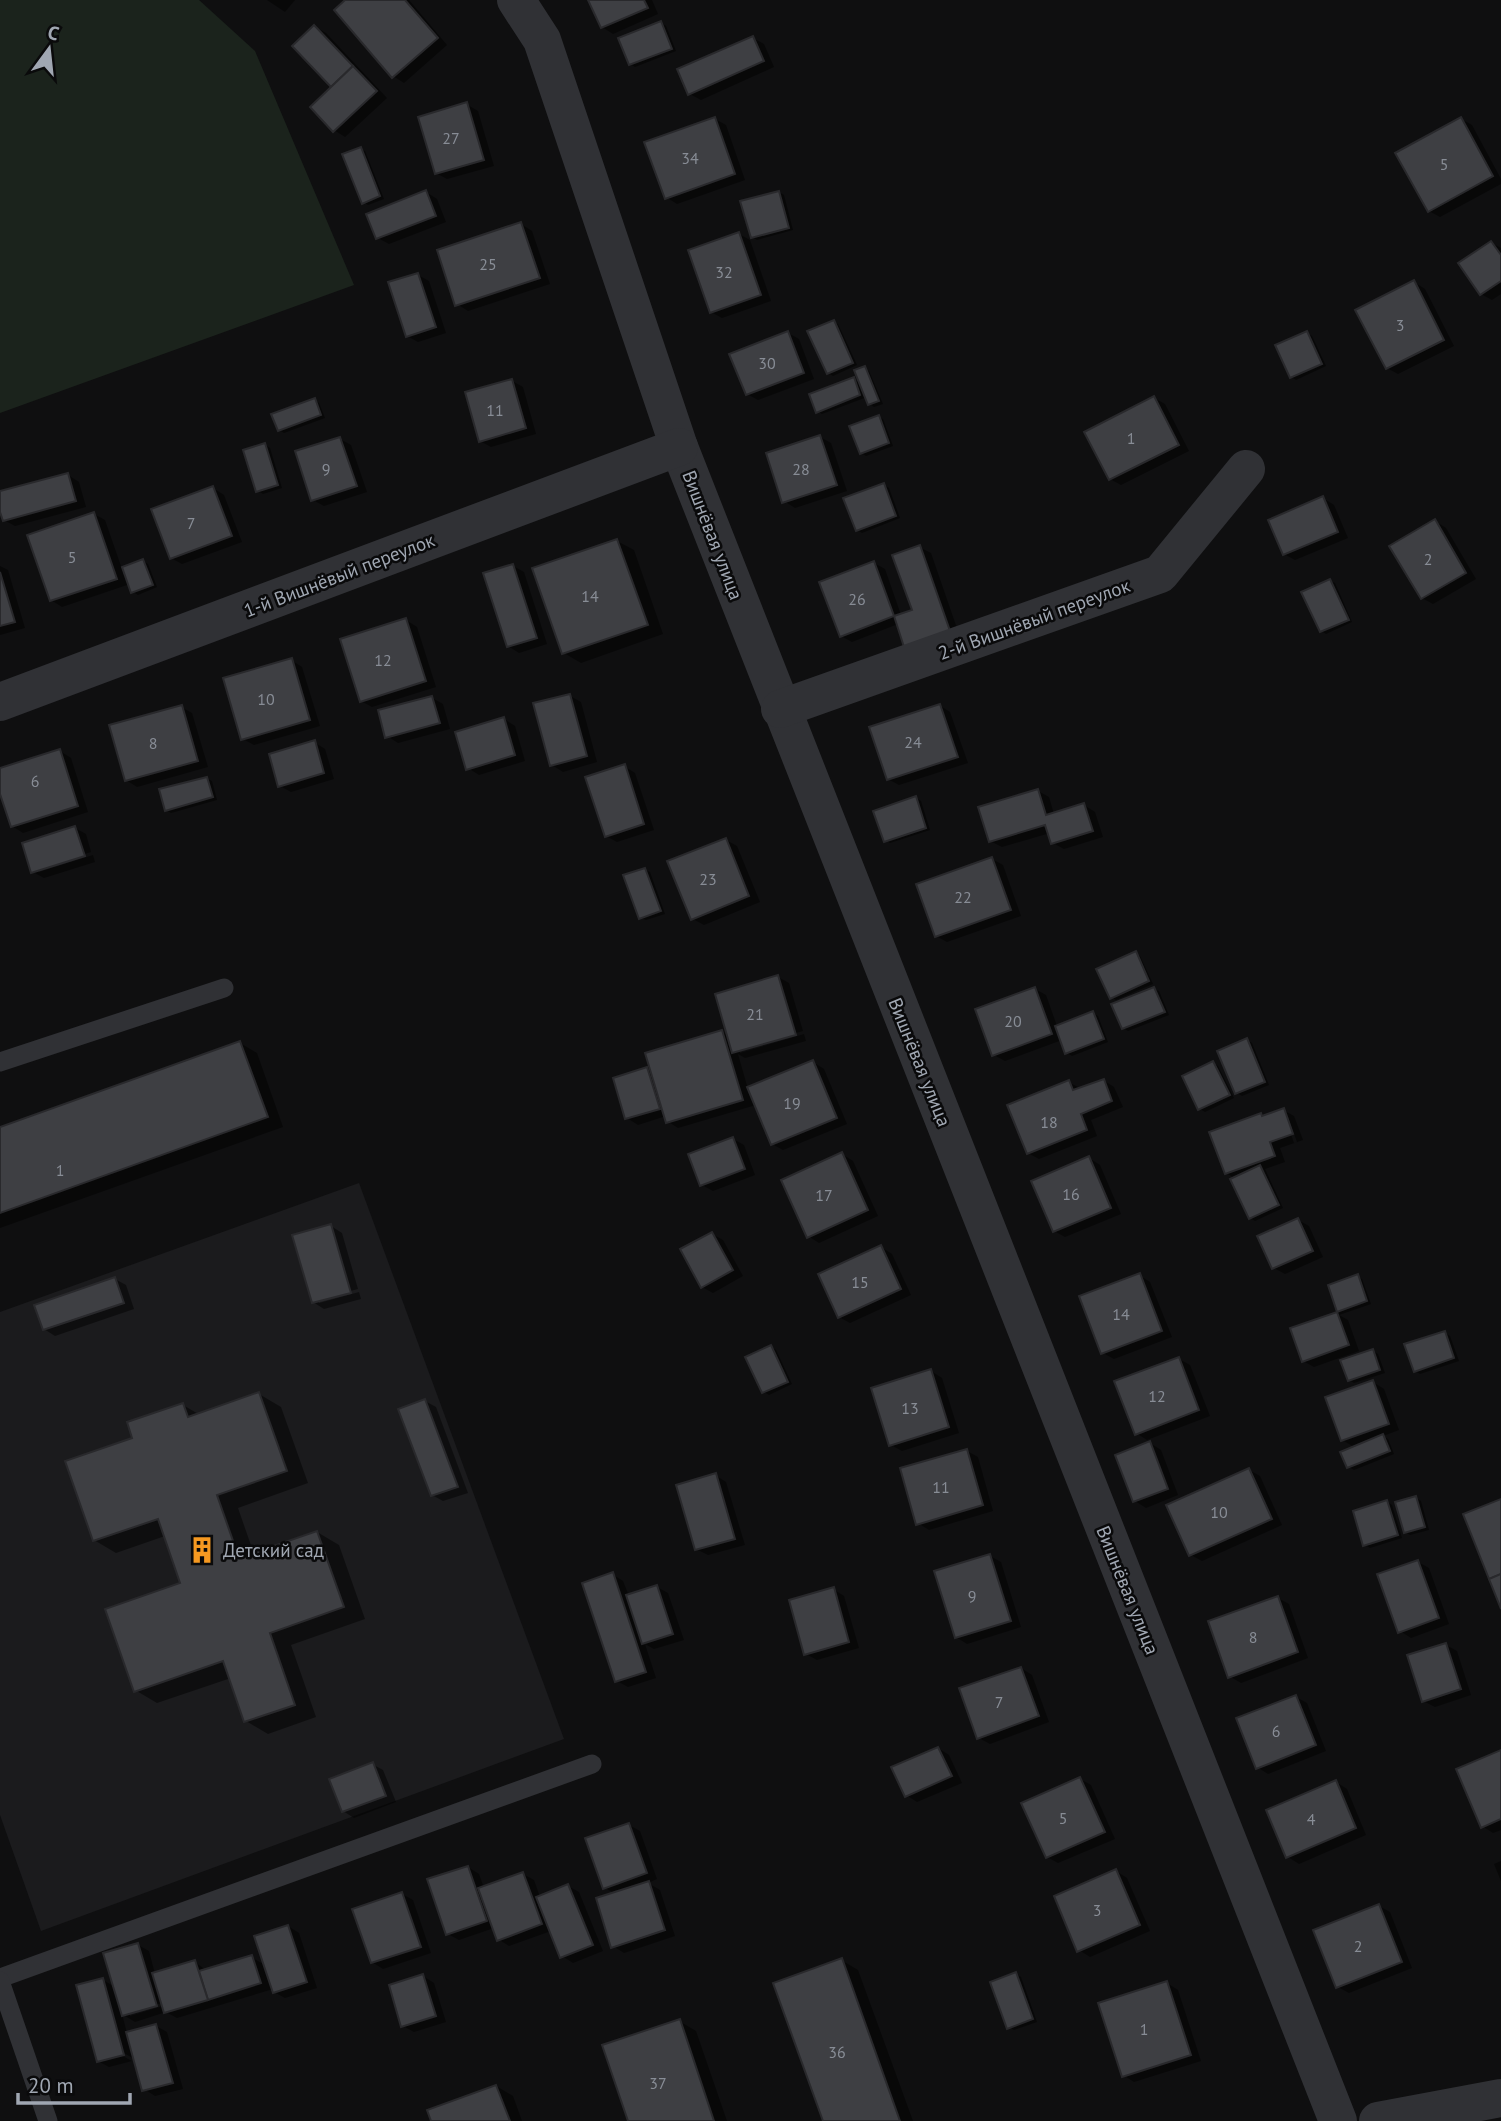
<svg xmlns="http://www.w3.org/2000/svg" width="1501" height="2121" viewBox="0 0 1501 2121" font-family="'PT Sans',sans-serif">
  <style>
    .built { fill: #1b1b1d }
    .green { fill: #1b231c }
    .shadow { fill: #0007; fill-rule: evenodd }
    .building { fill: #3e3f43; stroke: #29292c; stroke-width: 2 }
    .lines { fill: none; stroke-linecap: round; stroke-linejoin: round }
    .lane { stroke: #303135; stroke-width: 19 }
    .street { stroke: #303135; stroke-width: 38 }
    .labels { text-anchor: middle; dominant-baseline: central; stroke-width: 5; stroke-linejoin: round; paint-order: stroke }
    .number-label { font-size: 16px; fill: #888d96 }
    .street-label { font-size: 19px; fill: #a0a7b2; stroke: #0a0a0b }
    .poi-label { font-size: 19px; fill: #a0a7b2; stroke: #0a0a0b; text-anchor: start }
  </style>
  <rect width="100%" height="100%" fill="#0f0f10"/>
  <polygon class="built" points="359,1183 564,1739 41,1931 0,1815 0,1312"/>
  <polygon class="green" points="0,0 199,0 255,51 354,285 0,413"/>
  <g class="shadow">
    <polygon points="267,0 295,0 285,12"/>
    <polygon points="348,0 409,0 447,45 404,83 393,76"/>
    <polygon points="590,0 652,0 658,14 613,34 602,27"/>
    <polygon points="661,23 666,26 676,51 635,67 630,64"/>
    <polygon points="315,27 326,33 387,98 345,137 334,130 333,87"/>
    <polygon points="753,38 764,44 774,67 701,100 690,94"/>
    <polygon points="466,104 478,111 494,166 447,179 436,173"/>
    <polygon points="715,119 726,125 745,180 677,204 666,197"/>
    <polygon points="1461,119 1472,125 1501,179 1501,184 1440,217 1429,211"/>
    <polygon points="360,149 365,151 384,199 368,205 363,202"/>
    <polygon points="426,192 437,199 446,222 389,244 378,238"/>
    <polygon points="779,192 784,195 793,230 757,240 752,237"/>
    <polygon points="521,224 532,231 550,284 468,311 457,304"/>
    <polygon points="739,234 750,240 771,301 722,318 711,312"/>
    <polygon points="1492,243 1501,248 1501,294 1492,300 1481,294"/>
    <polygon points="418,275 429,281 446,333 418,342 407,336"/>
    <polygon points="1414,282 1425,289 1454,346 1398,374 1387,368"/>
    <polygon points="833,322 838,324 857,365 833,376 828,373"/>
    <polygon points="788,333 799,339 814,379 758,400 747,394"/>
    <polygon points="1307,333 1312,336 1326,366 1296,380 1291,377"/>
    <polygon points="864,368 869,371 883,404 874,407 870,404 867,397 822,414 817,411 853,379 861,383"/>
    <polygon points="512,381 523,387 536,434 491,447 480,441"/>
    <polygon points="1154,398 1165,404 1189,451 1121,485 1110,479"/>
    <polygon points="314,400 319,403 325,418 284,433 279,430"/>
    <polygon points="878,417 883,419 893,446 866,456 861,453"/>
    <polygon points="820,437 831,443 847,491 795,508 784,501"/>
    <polygon points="340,439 351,445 367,492 324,506 313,500"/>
    <polygon points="265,445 270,448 282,488 263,494 258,491"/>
    <polygon points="68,475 79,482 86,507 15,526 4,520 0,505 0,493"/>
    <polygon points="884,485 889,488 900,518 862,533 857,530"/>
    <polygon points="213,488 224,495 242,542 182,564 171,558"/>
    <polygon points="1323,498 1334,505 1348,538 1295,560 1284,554"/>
    <polygon points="94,514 105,520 122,569 143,561 148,564 157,587 138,595 133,592 130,584 62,607 51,600"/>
    <polygon points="1435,521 1446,528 1476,579 1433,604 1422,598"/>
    <polygon points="617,541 634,550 663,634 581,663 564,653"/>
    <polygon points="919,547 931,553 960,637 898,624 852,642 841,636 874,563 885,569 901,615 914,611"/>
    <polygon points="0,566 8,570 25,628 0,635"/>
    <polygon points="513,566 524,572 547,644 519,653 508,646"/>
    <polygon points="1330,581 1335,583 1352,622 1326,634 1321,631"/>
    <polygon points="406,620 417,627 436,687 372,707 361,701"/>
    <polygon points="291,660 302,667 320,726 254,745 243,739"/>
    <polygon points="570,696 581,702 597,762 563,772 552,765"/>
    <polygon points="432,698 443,704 450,729 398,743 387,736"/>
    <polygon points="939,705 950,712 968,763 899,785 888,779"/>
    <polygon points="181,707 192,713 208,767 137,787 126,780"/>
    <polygon points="504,719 515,726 525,761 479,775 468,768"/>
    <polygon points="314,742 325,749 334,779 291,792 280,786"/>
    <polygon points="60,751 71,758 88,812 23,833 12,826 0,788 0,770"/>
    <polygon points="624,766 635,773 654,830 617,842 606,836"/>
    <polygon points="206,778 212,781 217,800 171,813 166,810"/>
    <polygon points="1038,791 1049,797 1054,814 1084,805 1095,812 1103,837 1064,849 1053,843 1050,833 1002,847 990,841"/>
    <polygon points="916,798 921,801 930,830 890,843 885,840"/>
    <polygon points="75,828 86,834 91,852 39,869 39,872 93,855 95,862 44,878 33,872"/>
    <polygon points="726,840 737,846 760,902 704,925 693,919"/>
    <polygon points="992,859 1003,865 1021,916 947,942 936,936"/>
    <polygon points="645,870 650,872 665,914 646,920 641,918"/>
    <polygon points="1136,953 1140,956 1153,984 1116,1000 1111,997"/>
    <polygon points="778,977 789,983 803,1031 740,1049 740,1053 804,1034 806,1041 745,1058 738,1054 748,1089 813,1062 824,1069 847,1124 783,1150 772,1144 756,1105 678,1128 667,1121 666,1116 638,1125 627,1118 647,1069 652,1072 722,1032 729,1036"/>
    <polygon points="1035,989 1046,995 1057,1026 1093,1013 1098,1016 1108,1042 1072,1056 1067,1053 1062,1040 1005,1061 994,1055"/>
    <polygon points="1154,989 1159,991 1169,1015 1128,1031 1123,1028"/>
    <polygon points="1247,1040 1252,1043 1269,1085 1242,1096 1237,1093"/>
    <polygon points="240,1043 257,1053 283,1127 0,1228 0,1129"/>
    <polygon points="1213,1063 1218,1066 1234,1098 1205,1112 1200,1109"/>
    <polygon points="1103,1080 1114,1087 1123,1107 1091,1120 1097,1136 1039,1159 1028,1153 1068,1082 1080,1088"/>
    <path d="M1283,1110l11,6 9,24 -23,8 5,14 -20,7 18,39 -28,13 -5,-3 -14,-39 -10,-6 35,-58 3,2zM1285,1117h3l9,25 -3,1z"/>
    <polygon points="733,1139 744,1145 755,1175 713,1191 702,1185"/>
    <polygon points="842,1154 853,1161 878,1216 819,1243 808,1236"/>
    <polygon points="1089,1158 1100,1165 1121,1214 1065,1237 1054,1231"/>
    <polygon points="1298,1220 1309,1226 1323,1257 1285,1274 1274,1268"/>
    <polygon points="331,1226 342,1233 358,1289 319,1299 319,1303 359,1292 361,1299 324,1309 313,1302"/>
    <polygon points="712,1234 723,1240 743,1276 713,1293 702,1287"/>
    <polygon points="881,1247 892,1254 911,1295 850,1323 839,1317"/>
    <polygon points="1139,1275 1150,1282 1172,1337 1114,1359 1103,1353"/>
    <polygon points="1357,1276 1362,1279 1371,1304 1339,1315 1348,1320 1359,1351 1314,1367 1303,1361 1292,1330 1339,1313 1330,1286"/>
    <polygon points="115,1279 126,1285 134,1309 55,1336 44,1329"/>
    <polygon points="1445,1333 1450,1336 1459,1361 1420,1374 1415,1371"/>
    <polygon points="771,1347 776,1350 792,1384 769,1395 764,1392"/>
    <polygon points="1373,1351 1378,1354 1385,1373 1354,1383 1349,1380"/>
    <polygon points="1179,1359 1190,1365 1210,1416 1147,1440 1136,1433"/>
    <polygon points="931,1371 942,1378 959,1433 902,1451 891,1445"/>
    <polygon points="1373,1382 1384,1389 1399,1430 1383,1436 1388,1439 1394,1454 1354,1470 1349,1467 1356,1448 1342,1440"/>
    <polygon points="259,1394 281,1407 308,1483 238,1508 254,1554 317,1532 339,1545 365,1619 291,1645 316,1717 268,1734 246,1721 231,1678 157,1703 135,1690 182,1584 165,1536 116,1553 94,1540 134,1439 183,1405 200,1415"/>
    <polygon points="425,1401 436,1407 468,1493 443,1501 432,1495"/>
    <polygon points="1150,1443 1161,1450 1178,1495 1146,1508 1135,1501"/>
    <polygon points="967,1451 978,1457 993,1511 929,1530 918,1523"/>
    <polygon points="1249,1470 1260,1476 1282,1525 1202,1561 1191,1555"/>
    <polygon points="715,1475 726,1482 745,1545 708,1555 696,1549"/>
    <polygon points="1416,1498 1421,1501 1429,1530 1410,1535 1405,1532"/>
    <polygon points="1387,1502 1392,1505 1402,1538 1370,1548 1365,1545"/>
    <polygon points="990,1556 1001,1562 1021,1627 967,1644 956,1637"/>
    <polygon points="1418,1562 1429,1568 1449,1624 1411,1638 1400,1631"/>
    <polygon points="612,1574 623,1581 629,1596 657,1587 668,1593 684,1640 654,1649 645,1644 656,1678 628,1687 617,1681"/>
    <polygon points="833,1589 844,1596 859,1648 817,1660 806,1654"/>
    <polygon points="1278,1598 1289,1604 1308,1658 1241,1683 1229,1676"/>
    <polygon points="1446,1645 1457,1651 1471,1695 1435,1707 1423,1701"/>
    <polygon points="1021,1668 1032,1675 1049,1722 990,1744 979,1738"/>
    <polygon points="1296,1697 1307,1703 1326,1751 1268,1774 1257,1767"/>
    <polygon points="938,1748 949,1755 962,1783 917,1802 906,1795"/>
    <polygon points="1501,1752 1501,1830 1493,1833 1482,1826"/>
    <polygon points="372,1764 383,1770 396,1802 354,1818 343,1811"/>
    <polygon points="1080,1779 1091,1785 1115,1839 1058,1863 1047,1857"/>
    <polygon points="1336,1782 1347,1789 1366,1835 1299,1864 1288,1857"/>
    <polygon points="629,1825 640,1831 657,1879 648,1883 660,1890 675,1936 624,1953 613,1946 616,1894 605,1888"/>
    <polygon points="1501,1861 1501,1881 1494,1864"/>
    <polygon points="468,1867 479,1874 484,1888 523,1874 534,1880 540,1897 568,1886 579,1892 603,1951 573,1963 562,1956 551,1931 509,1946 498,1939 494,1928 459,1940 448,1934"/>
    <polygon points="1116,1871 1127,1878 1150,1931 1090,1957 1079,1950"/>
    <polygon points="402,1894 413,1900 431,1953 383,1969 372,1962"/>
    <polygon points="1379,1906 1390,1912 1412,1968 1349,1993 1338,1987"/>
    <path d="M288,1926l11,7 18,55 -32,10 -11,-6 -1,-3 -96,29 -11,-6 -31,10 -13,-8 5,19 29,-7 11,6 16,57 -28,7 -11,-7 -8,-29 -19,-11 -2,3 17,9 -23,6 -11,-6 5,-81 12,7 23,-42 11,6 6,23 40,-12 12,9 44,-14 14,8zM165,2002l1,3 -36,11v-4z"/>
    <polygon points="841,1960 858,1970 913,2121 825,2121"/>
    <polygon points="1016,1974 1021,1977 1037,2022 1014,2030 1009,2027"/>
    <polygon points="423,1976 434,1983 446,2022 414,2032 403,2026"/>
    <polygon points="1167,1983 1178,1990 1201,2061 1134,2082 1123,2075"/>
    <polygon points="679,2021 696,2031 727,2121 630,2121"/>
    <polygon points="496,2086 513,2096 522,2121 433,2121"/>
  </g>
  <g class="building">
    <polygon points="345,0 405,0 438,38 392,78 334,10"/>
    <polygon points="588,0 644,0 648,8 601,28"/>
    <polygon points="661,21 672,49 629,65 618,38"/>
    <polygon points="314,25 353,66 331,87 292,46"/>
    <polygon points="753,36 764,61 688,95 677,69"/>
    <polygon points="353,66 377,91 333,132 310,107"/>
    <polygon points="467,102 484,160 435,174 418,117"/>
    <polygon points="715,117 735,174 665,199 644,142"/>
    <polygon points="1461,117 1493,176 1428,212 1395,153"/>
    <polygon points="361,147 380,196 362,204 342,154"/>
    <polygon points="426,190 436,216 376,239 366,214"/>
    <polygon points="779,191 789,228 751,238 740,201"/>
    <polygon points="521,222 540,278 455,306 437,250"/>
    <polygon points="739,232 761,295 710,313 688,250"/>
    <polygon points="1491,241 1501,255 1501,281 1480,295 1458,263"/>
    <polygon points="418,273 436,327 406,337 388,282"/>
    <polygon points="1414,280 1444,340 1386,369 1355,310"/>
    <polygon points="834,320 853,363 827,374 807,331"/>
    <polygon points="788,331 804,373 746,395 729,354"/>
    <polygon points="1307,331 1322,364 1290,378 1275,345"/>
    <polygon points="865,366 879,401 868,405 854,370"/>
    <polygon points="854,377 860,395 816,413 809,394"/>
    <polygon points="512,379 526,428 479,442 465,392"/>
    <polygon points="1154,396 1179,445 1109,480 1084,432"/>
    <polygon points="315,398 321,415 278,431 271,414"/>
    <polygon points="879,415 889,443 860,454 849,426"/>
    <polygon points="820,435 837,485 782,503 766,453"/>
    <polygon points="340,437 357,486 311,501 295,451"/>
    <polygon points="265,443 278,485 256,492 243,450"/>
    <polygon points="68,473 76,501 3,521 0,512 0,491"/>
    <polygon points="884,483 896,516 856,531 843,498"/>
    <polygon points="213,486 232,536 170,559 151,509"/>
    <polygon points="1323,496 1338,532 1283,555 1268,520"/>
    <polygon points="94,512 117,579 50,601 27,535"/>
    <polygon points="1435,519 1466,573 1421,599 1389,546"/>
    <polygon points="617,539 648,625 562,654 532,568"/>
    <polygon points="920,545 950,631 904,647 894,616 912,610 892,555"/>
    <polygon points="143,559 153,585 131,593 122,567"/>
    <polygon points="874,561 894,616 840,637 819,582"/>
    <polygon points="513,564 537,638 507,647 483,573"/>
    <polygon points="0,572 15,622 0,626"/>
    <polygon points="1330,579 1349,620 1320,632 1301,592"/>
    <polygon points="406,618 426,681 360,702 340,639"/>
    <polygon points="292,658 310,720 241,740 223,678"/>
    <polygon points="570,694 587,756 550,766 533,703"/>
    <polygon points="432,696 440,723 385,738 378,710"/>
    <polygon points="940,704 958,757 887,780 869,727"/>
    <polygon points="182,705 198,761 125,781 109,725"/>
    <polygon points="504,717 515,755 466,770 455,732"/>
    <polygon points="315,740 324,773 278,787 269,754"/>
    <polygon points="60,749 78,806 11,827 0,794 0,768"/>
    <polygon points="625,764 644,824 605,837 585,777"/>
    <polygon points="207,777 213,797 165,811 159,789"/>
    <polygon points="1038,789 1046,815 1084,803 1093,831 1051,844 1045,825 989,842 978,807"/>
    <polygon points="916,796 926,828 884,842 873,811"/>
    <polygon points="75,826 85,856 31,873 22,843"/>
    <polygon points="726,838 749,896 691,920 667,861"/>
    <polygon points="992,857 1011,910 935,937 916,884"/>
    <polygon points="645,868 661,911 639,919 623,875"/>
    <polygon points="1136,951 1149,981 1110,999 1096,969"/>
    <polygon points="778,975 796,1035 732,1053 715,994"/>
    <polygon points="1035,987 1052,1034 992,1056 975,1009"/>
    <polygon points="1154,987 1165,1012 1122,1029 1111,1004"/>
    <polygon points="1093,1011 1104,1039 1065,1054 1055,1026"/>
    <polygon points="722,1030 743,1100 666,1123 645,1053"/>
    <polygon points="1247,1038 1265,1082 1235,1094 1217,1051"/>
    <polygon points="240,1041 268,1117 0,1213 0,1127"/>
    <polygon points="813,1060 837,1118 771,1145 747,1087"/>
    <polygon points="1213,1061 1230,1095 1198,1110 1182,1076"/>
    <polygon points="647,1067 660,1109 625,1119 613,1078"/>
    <polygon points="1104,1079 1112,1101 1081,1114 1087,1130 1027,1154 1007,1105 1069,1080 1073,1090"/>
    <polygon points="1284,1108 1293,1134 1270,1142 1275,1156 1225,1174 1209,1132 1261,1113 1262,1116"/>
    <polygon points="733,1137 745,1169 700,1186 688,1154"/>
    <polygon points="842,1152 868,1210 807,1238 781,1180"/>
    <polygon points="1089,1156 1111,1208 1053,1232 1031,1181"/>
    <polygon points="1260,1165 1279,1205 1249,1219 1230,1179"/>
    <polygon points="1298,1218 1313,1251 1272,1269 1257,1236"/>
    <polygon points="331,1224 351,1293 312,1303 292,1235"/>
    <polygon points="712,1232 733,1270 701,1288 680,1249"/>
    <polygon points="881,1245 901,1289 838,1318 818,1274"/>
    <polygon points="1140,1273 1162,1331 1101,1354 1079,1296"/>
    <polygon points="1358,1274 1367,1301 1337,1312 1328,1285"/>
    <polygon points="115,1277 124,1303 43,1330 34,1305"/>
    <polygon points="1337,1312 1349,1345 1302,1362 1290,1328"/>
    <polygon points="1445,1331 1454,1358 1414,1372 1404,1344"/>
    <polygon points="771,1345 788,1382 762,1393 745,1357"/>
    <polygon points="1373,1349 1380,1370 1348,1381 1340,1360"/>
    <polygon points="1179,1357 1199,1410 1135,1435 1114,1381"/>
    <polygon points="931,1369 949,1427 889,1446 871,1388"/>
    <polygon points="1373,1380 1389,1424 1341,1441 1325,1397"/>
    <polygon points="259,1392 287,1471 217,1495 239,1558 317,1531 344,1607 270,1633 295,1705 244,1722 223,1661 134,1692 105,1609 180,1583 158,1519 93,1541 65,1461 132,1438 127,1422 183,1403 188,1417"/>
    <polygon points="425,1399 458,1487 431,1496 398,1409"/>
    <polygon points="1383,1434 1390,1451 1347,1468 1340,1452"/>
    <polygon points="1150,1441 1168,1489 1133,1502 1115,1455"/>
    <polygon points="967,1449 983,1505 916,1525 900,1468"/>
    <polygon points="1249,1468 1272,1519 1189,1556 1166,1505"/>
    <polygon points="716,1473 735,1539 695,1550 676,1485"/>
    <polygon points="1416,1496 1425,1527 1404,1533 1395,1502"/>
    <polygon points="1501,1499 1501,1574 1489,1579 1463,1514"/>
    <polygon points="1387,1500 1398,1535 1363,1546 1353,1511"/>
    <polygon points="990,1554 1011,1621 955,1638 934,1571"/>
    <polygon points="1418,1560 1439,1618 1398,1633 1377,1574"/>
    <polygon points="613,1572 646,1672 615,1682 582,1583"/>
    <polygon points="1501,1574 1501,1609 1489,1579"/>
    <polygon points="657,1585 673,1634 642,1644 626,1595"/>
    <polygon points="834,1587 849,1642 804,1655 789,1600"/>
    <polygon points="1278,1596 1298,1652 1228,1678 1208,1621"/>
    <polygon points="1446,1643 1461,1689 1422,1702 1407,1655"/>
    <polygon points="1021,1667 1039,1716 977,1739 959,1688"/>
    <polygon points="1296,1695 1316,1745 1256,1769 1236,1718"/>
    <polygon points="938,1747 952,1776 905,1797 891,1767"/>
    <polygon points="1501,1750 1501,1819 1481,1828 1456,1769"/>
    <polygon points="373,1762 386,1796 342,1812 329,1779"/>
    <polygon points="1080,1777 1105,1832 1046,1858 1021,1803"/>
    <polygon points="1336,1780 1356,1828 1286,1858 1266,1810"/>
    <polygon points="629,1823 647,1873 603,1889 585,1838"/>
    <polygon points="468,1866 487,1921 446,1935 427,1879"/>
    <polygon points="1116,1869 1140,1925 1077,1952 1054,1896"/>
    <polygon points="523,1872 542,1924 497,1941 478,1888"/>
    <polygon points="649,1881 665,1930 611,1948 596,1898"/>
    <polygon points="568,1884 593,1945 560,1958 536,1897"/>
    <polygon points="402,1892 421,1947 371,1963 352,1909"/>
    <polygon points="1379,1904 1402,1962 1336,1988 1313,1930"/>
    <polygon points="288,1925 307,1982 273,1993 254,1936"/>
    <polygon points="138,1943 157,2006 122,2016 103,1953"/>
    <polygon points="252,1955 261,1983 208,2000 199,1971"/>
    <polygon points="842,1958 900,2121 823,2121 773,1983"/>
    <polygon points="195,1960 208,2000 164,2013 152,1973"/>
    <polygon points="1016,1972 1033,2019 1007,2029 990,1982"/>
    <polygon points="423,1974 436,2016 401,2027 389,1985"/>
    <polygon points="103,1978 124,2055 97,2062 76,1985"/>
    <polygon points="1167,1981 1191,2055 1122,2077 1098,2003"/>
    <polygon points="680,2019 714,2121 628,2121 602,2045"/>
    <polygon points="156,2024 173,2083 142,2091 126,2032"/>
    <polygon points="496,2085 510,2121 431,2121 427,2110"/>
  </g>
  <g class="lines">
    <g class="lane">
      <polyline points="0,1062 224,988"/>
      <polyline points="0,1978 592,1764"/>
      <polyline points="0,1981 48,2121"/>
    </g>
    <g class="street">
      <polyline points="516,0 542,40 679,447 1338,2121"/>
      <polyline points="0,702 679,447"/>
      <polyline points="780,709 1160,574 1246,469"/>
      <polyline points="1378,2121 1501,2098"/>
    </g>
  </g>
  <defs>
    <symbol id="building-bare" viewBox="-9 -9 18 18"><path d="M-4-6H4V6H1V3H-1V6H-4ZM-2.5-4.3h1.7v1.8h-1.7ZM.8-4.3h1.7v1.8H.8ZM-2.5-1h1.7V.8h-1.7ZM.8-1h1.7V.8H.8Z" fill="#f69921" stroke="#0a0a0b" stroke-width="2.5" paint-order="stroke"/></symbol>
  </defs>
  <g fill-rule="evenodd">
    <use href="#building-bare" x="183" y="1531" width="38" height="38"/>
  </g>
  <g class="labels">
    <g class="number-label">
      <text x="451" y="138">27</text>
      <text x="690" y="158">34</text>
      <text x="1444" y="164">5</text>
      <text x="488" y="264">25</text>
      <text x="724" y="272">32</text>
      <text x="1400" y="325">3</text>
      <text x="767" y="363">30</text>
      <text x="495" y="410">11</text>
      <text x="1131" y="438">1</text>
      <text x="326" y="469">9</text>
      <text x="801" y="469">28</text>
      <text x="191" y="523">7</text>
      <text x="72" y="557">5</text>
      <text x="1428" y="559">2</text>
      <text x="590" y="596">14</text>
      <text x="857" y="599">26</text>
      <text x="383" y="660">12</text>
      <text x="266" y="699">10</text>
      <text x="913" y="742">24</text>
      <text x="153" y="743">8</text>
      <text x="35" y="781">6</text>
      <text x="708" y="879">23</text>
      <text x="963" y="897">22</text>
      <text x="755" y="1014">21</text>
      <text x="1013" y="1021">20</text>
      <text x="792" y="1103">19</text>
      <text x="1049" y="1122">18</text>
      <text x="60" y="1170">1</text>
      <text x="1071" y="1194">16</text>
      <text x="824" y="1195">17</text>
      <text x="860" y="1282">15</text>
      <text x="1121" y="1314">14</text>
      <text x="1157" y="1396">12</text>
      <text x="910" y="1408">13</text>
      <text x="941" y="1487">11</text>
      <text x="1219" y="1512">10</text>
      <text x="972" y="1596">9</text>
      <text x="1253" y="1637">8</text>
      <text x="999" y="1702">7</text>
      <text x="1276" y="1731">6</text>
      <text x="1063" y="1818">5</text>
      <text x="1311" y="1819">4</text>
      <text x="1097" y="1910">3</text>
      <text x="1358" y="1946">2</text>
      <text x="1144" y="2029">1</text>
      <text x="837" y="2052">36</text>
      <text x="658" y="2083">37</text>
    </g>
    <g class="street-label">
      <text transform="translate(713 535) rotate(69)">Вишнёвая улица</text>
      <text transform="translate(339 575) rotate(-21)">1-й Вишнёвый переулок</text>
      <text transform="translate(1034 619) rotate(-20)">2-й Вишнёвый переулок</text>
      <text transform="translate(920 1062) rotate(68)">Вишнёвая улица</text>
      <text transform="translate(1128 1590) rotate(68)">Вишнёвая улица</text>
    </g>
    <g class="poi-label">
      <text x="223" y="1550">Детский сад</text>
    </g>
  </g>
  <g transform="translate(49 49) rotate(15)" stroke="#0a0a0b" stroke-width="5" paint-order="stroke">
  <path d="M0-5L12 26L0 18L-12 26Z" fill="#a0a7b2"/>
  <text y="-10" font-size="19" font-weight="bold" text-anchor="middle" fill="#a0a7b2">С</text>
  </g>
  <path d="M18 2093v10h112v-10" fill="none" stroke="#a0a7b2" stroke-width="3.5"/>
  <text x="28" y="2093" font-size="21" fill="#a0a7b2" stroke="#0a0a0b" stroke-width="5" paint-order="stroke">20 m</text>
</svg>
